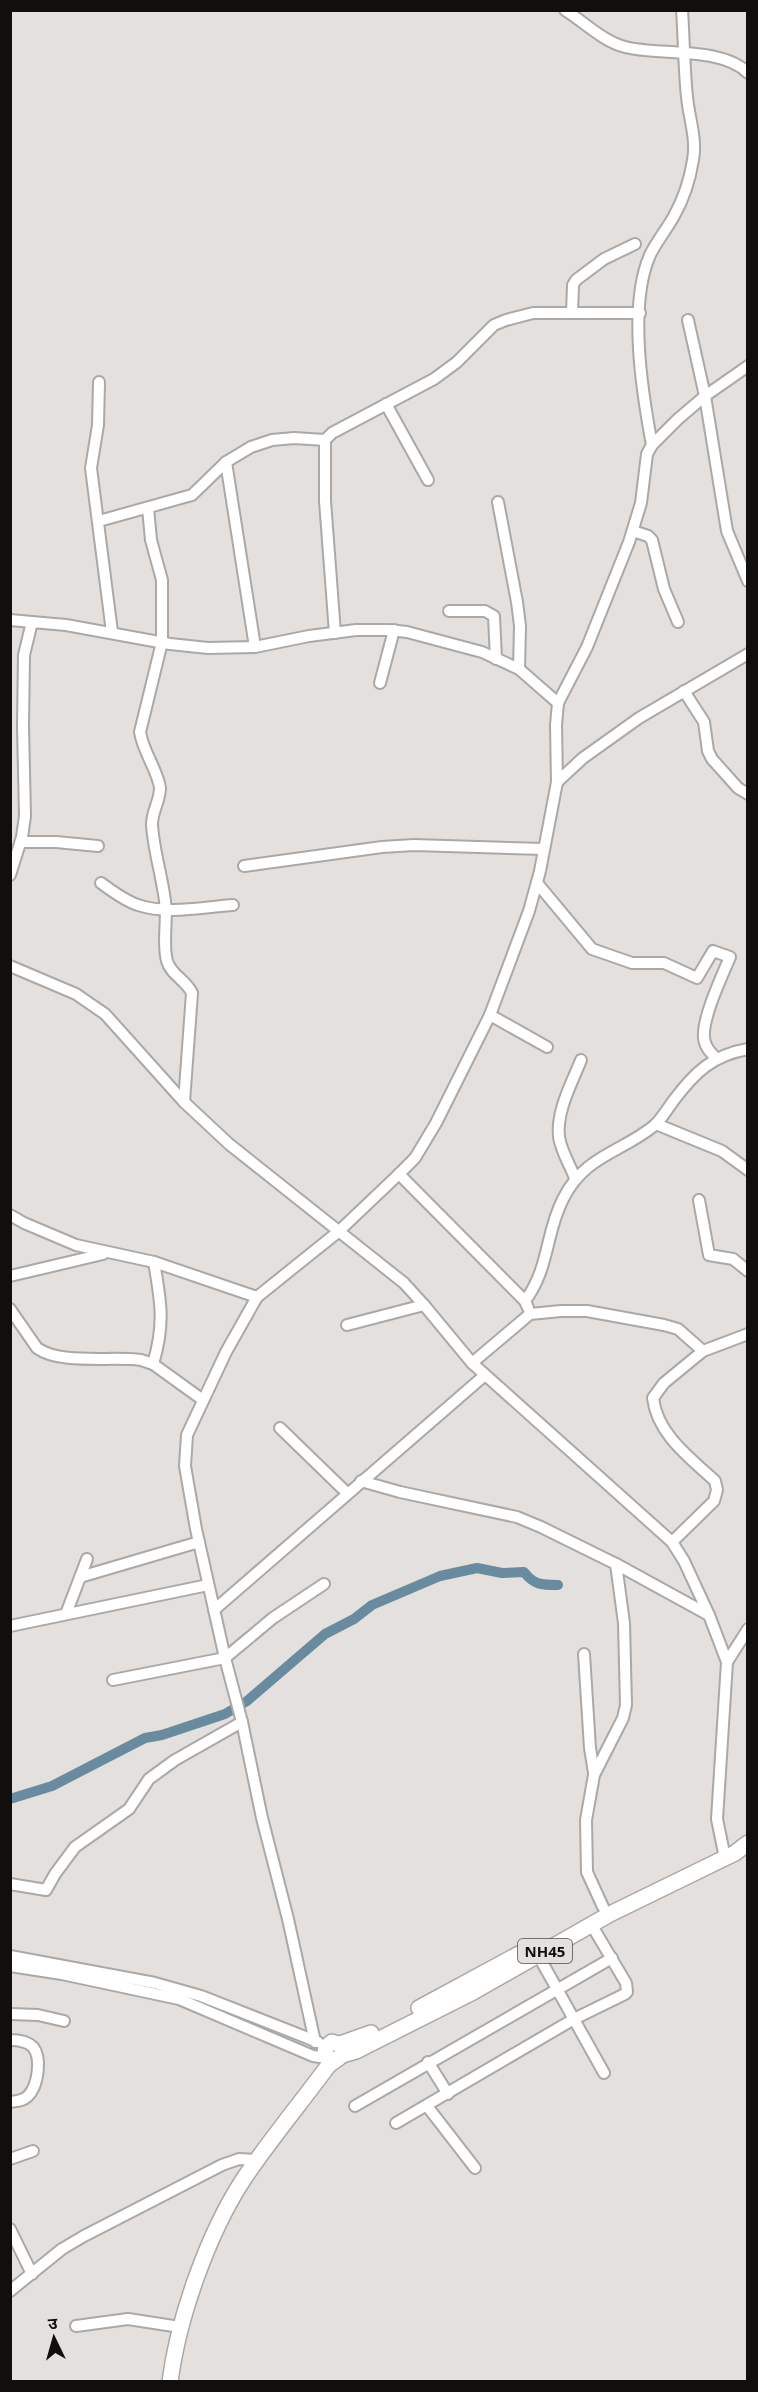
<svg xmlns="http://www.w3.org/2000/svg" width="758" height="2392" viewBox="0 0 758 2392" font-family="'Noto Sans','Noto Sans Devanagari',sans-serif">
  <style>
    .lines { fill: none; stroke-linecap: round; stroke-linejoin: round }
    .canal { stroke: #698b9f; stroke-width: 10 }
    .minor-casing { stroke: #aba8a6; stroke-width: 14 }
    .highway-casing { stroke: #aba8a6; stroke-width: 18 }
    .minor { stroke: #fff; stroke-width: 10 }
    .highway { stroke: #fff; stroke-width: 15 }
    .labels { text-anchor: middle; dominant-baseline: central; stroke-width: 6; stroke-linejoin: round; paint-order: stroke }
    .shield { fill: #e3e0de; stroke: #4f4e4c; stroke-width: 1.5 }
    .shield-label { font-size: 15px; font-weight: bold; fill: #100f0e }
  </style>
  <rect width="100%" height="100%" fill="#e3e0de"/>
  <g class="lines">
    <path class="canal" d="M10,1799l42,-13 93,-48 17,-3 63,-21 22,-13 78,-67 29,-15 18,-14 68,-29 37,-8 25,5 22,-1c10,13 17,13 34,13"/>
    <defs>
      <g id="minor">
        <path d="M565,10c19,12 39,32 60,37 34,9 96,-1 123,26"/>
        <polyline points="572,313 573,285 576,280 604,259 635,244"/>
        <polyline points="688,320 705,396 727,531 748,581"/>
        <polyline points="99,382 98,425 91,468 112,632"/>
        <polyline points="386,404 428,480"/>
        <path d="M652,445c-10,-53 -24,-140 -2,-190 6,-13 17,-26 24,-39 9,-16 16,-37 19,-56 4,-21 -4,-42 -6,-63 -3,-29 -3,-58 -5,-87"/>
        <polyline points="226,462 255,647"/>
        <polyline points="498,502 517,602 520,626 519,669"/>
        <path d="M148,508l3,32 11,40v62l-22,90c3,20 18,39 20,56 0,13 -8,23 -8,36 1,24 10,52 13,77 3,20 -3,41 2,60 4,14 19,19 25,32l-8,109"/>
        <polyline points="99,521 192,495 226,462 251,447 272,440 294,438 325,440"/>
        <polyline points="633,531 648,536 652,540 664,589 678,622"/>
        <polyline points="449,611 485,611 494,616 496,659"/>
        <polyline points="10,620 32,622"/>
        <polyline points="335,633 325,501 325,440 332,433 434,379 457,362 494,325 506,320 533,313 640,313"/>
        <polyline points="380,683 394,630"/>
        <polyline points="684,691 704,722 708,751 712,759 738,788 748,794"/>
        <polyline points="557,782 583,758 639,718 748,654"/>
        <polyline points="21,842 56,842 98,846"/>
        <polyline points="244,866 382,847 414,845 544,849"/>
        <polyline points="10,875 22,837 25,816 23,726 24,655 32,622 66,625 170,644 208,648 255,647 309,636 356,630 389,630 407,632 482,652 519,669 558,703"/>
        <path d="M101,883c11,8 24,18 37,22 29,10 65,2 95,0"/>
        <path d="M537,883l55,66 40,14h32l33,15 16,-27 17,6c-8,19 -28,61 -26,81 1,9 6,14 12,20"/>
        <polyline points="10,966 76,994 105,1014 184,1102 229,1144 404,1283 424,1305 472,1363 672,1542 684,1561 709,1615 727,1662 717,1819 725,1858"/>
        <polyline points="490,1015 547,1047"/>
        <polyline points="656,1124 722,1151 748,1170"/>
        <polyline points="399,1174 525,1301 528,1308"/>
        <path d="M575,1178c-5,-13 -14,-27 -16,-41 -3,-26 13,-54 22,-77"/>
        <polyline points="699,1200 709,1255 733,1259 748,1271"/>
        <polyline points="10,1215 24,1223 76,1245 154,1262 257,1297"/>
        <polyline points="10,1276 103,1254"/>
        <path d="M525,1301c25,-34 20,-67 38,-102 22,-44 58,-46 92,-74 7,-7 13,-17 19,-25 21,-28 39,-45 74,-51"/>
        <path d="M10,1309l27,39c23,17 75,8 104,12l12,4 50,36"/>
        <polyline points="347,1325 424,1305"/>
        <polyline points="472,1363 530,1314 561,1311 587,1311 664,1325 678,1329 703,1351"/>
        <path d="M153,1364c12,-40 8,-62 1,-102"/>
        <polyline points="280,1428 347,1493"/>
        <polyline points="361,1481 400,1492 517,1517 541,1527 616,1564 709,1615"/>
        <path d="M672,1542l42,-41 3,-11 -2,-9c-25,-23 -58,-47 -62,-83l11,-15 39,-32 45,-17"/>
        <polyline points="80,1577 199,1542"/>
        <polyline points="214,1610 485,1375"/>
        <polyline points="66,1614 87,1559"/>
        <polyline points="10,1626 208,1585"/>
        <polyline points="584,1654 590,1748 594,1773"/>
        <polyline points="727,1662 748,1629"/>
        <polyline points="113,1680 225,1658 273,1618 324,1584"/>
        <polyline points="10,1884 46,1890 55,1874 75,1847 129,1809 149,1779 175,1760 242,1722"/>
        <polyline points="603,1907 587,1872 586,1820 594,1775 623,1718 626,1705 624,1623 616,1564"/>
        <polyline points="538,1955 604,2073"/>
        <polyline points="10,1956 155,1983 201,1996 318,2042"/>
        <polyline points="10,1966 62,1974 179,1999 313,2056 328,2058"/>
        <polyline points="10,2014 38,2015 64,2021"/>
        <path d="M10,2040c8,0 17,1 23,7 9,11 5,39 -5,49 -5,5 -11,5 -18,6"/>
        <polyline points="315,2042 288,1919 262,1818 242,1722 225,1658 196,1529 185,1466 187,1435 226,1352 257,1297 338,1232 399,1174 415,1158 436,1123 490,1015 529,911 540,871 557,782 556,725 558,703 587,647 629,542 641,503 647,454 652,445 678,419 705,396 748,366"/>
        <polyline points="428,2062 448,2094"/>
        <polyline points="355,2106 612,1958"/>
        <polyline points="427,2106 475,2168"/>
        <polyline points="396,2123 574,2019 625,1994 627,1992 626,1983 591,1924"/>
        <polyline points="10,2159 33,2151"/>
        <polyline points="10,2229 32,2274"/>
        <polyline points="10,2291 62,2249 84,2236 222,2165 239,2159 257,2160"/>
        <polyline points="76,2326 128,2319 180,2327"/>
      </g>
      <g id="highway">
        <polyline points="419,2008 519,1954"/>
        <polyline points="340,2044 371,2033"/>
        <polyline points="342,2055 356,2051 473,1992 610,1914 735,1853 748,1843"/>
        <path d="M170,2382c8,-64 38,-148 73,-202 26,-39 57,-76 85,-114 7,-7 19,-9 13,-21l-9,-3 -6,5c-2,7 1,12 8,13"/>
      </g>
    </defs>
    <use href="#minor" class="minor-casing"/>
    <use href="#highway" class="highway-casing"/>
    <use href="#minor" class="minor"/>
    <use href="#highway" class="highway"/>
  </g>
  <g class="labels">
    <rect class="shield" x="518" y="1939" width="54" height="24" rx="4.5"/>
    <g class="shield-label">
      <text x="545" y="1951">NH45</text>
    </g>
  </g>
  <rect width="758" height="2392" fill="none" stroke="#100f0e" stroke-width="24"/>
  <g transform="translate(54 2338) rotate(355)" stroke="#e3e0de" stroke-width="4.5" paint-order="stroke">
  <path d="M0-4.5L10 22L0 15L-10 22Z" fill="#100f0e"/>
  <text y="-9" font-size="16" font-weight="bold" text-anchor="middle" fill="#100f0e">उ</text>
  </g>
</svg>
